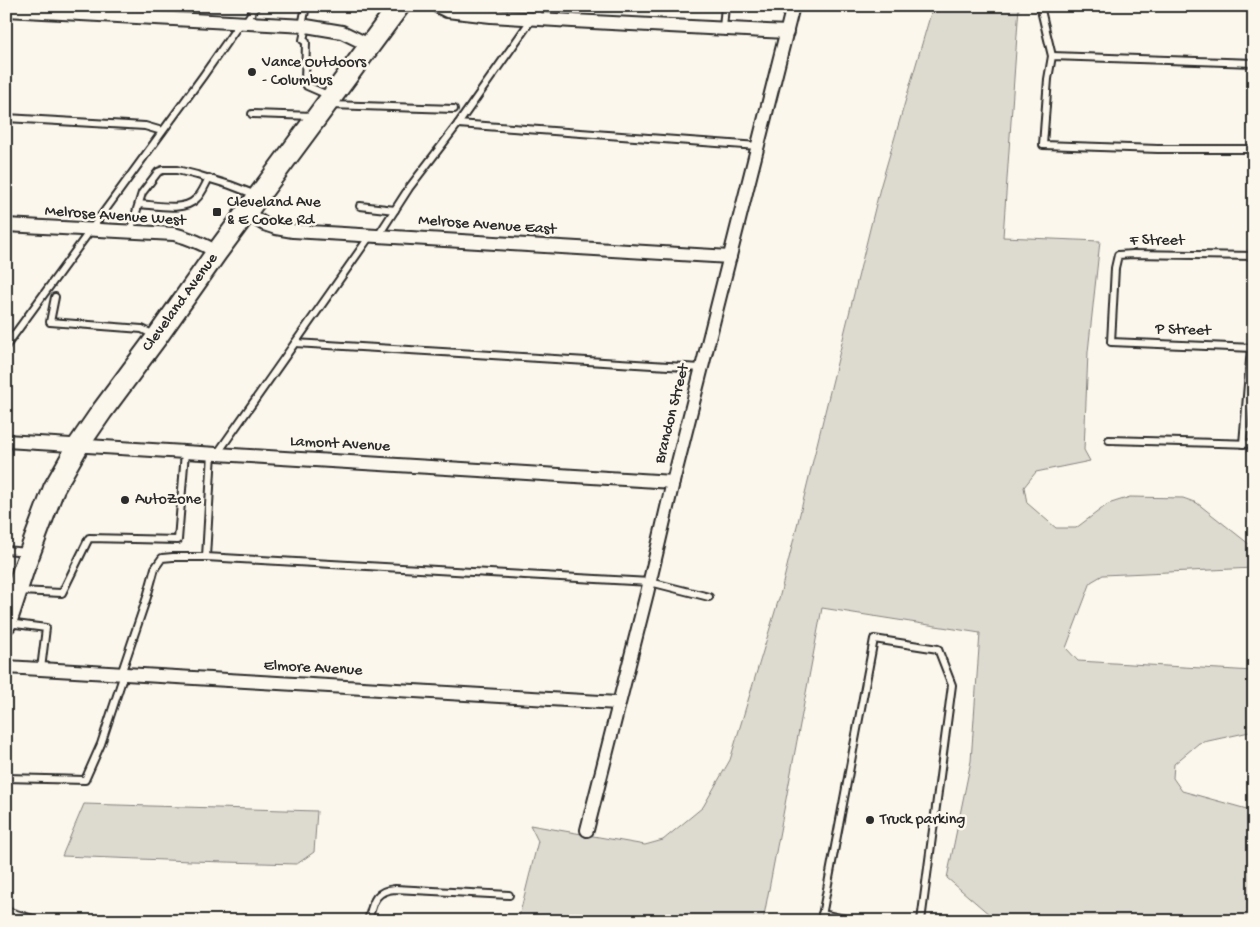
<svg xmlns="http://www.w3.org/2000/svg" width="1260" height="927" viewBox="0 0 1260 927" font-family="'Gochi Hand',sans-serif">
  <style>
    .green { fill: #dddad0; stroke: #84827e }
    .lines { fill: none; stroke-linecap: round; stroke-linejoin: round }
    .lane-casing { stroke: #2b2b2b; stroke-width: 10 }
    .street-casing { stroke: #2b2b2b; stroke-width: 16 }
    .primary-casing { stroke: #2b2b2b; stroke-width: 24 }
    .lane { stroke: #fbf7ec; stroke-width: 6 }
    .street { stroke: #fbf7ec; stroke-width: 12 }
    .primary { stroke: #fbf7ec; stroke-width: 20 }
    .poi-dot { fill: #2b2b2b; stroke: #fbf7ec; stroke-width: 2 }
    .labels { text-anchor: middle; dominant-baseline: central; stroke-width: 5; stroke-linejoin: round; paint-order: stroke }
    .poi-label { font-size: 16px; fill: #2b2b2b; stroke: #fbf7ec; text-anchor: start }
    .street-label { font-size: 16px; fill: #2b2b2b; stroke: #fbf7ec }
  </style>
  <rect width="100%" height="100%" fill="#fbf7ec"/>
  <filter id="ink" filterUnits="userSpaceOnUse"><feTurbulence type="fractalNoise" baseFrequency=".02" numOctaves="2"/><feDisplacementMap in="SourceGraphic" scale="10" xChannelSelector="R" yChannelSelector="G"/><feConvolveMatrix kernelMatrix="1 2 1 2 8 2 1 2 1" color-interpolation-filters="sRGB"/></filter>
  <g filter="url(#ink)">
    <g class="green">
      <polygon points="933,6 1019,6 1003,237 1100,241 1088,352 1084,450 1090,461 1036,472 1024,487 1027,503 1056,528 1076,528 1108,504 1130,497 1183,498 1197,503 1254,548 1254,568 1103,575 1091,582 1066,648 1078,661 1254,671 1254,731 1199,743 1174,764 1173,778 1182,791 1254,811 1254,921 997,921 947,878 971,761 980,633 822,608 763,921 518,921 538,841 530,825 645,845 663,840 703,807 730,760 780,595 880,188"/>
      <polygon points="84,804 317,811 314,852 297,864 191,861 62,856"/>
    </g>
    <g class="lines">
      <defs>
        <g id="lane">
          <polyline points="1040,6 1052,56"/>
          <polyline points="245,23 256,6"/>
          <polyline points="302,26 306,6"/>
          <polyline points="306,26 303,40 306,42 305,82 307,86 330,96"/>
          <polyline points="723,28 725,6"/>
          <polyline points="1254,63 1052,56 1048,79 1043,145 1158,149 1254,149"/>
          <polyline points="330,105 454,109"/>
          <polyline points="252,114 314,116"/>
          <polyline points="6,118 145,126 162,131"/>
          <polyline points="458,124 758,146"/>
          <path d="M139,204c16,1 45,8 57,-5 6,-5 9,-14 13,-21"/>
          <polyline points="360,206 395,210"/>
          <polyline points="130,232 142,193 158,172 163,170 177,170 197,175 230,185 256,195"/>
          <polyline points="378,236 409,188 458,124 541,6"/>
          <polyline points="1254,256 1133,254 1118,255 1115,268 1111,342 1254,348"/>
          <polyline points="55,297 50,322 142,329 154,335"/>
          <polyline points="295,343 701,368"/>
          <polyline points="6,346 203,76 240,23"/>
          <polyline points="1109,440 1254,444"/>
          <polyline points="1243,444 1251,348"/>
          <polyline points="217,454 370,236"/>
          <polyline points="6,550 27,552"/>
          <polyline points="206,557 650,582 709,597"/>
          <polyline points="19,591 62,593 89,538 178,540 185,452"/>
          <polyline points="8,623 46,628 41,669"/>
          <polyline points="121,674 147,597 155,568 162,558 173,557 206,557 212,453"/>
          <polyline points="6,778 85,780 101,744 124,674"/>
          <polyline points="6,911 33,919 33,921"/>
          <polyline points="822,914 853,921"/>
          <path d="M368,921c5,-19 6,-30 27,-32l114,6"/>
          <polyline points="821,921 874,639 938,649 952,685 921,921"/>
        </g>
        <g id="street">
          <polyline points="437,6 447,11 491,16 573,21 787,32"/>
          <polyline points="6,10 306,26 342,32 371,46"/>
          <polyline points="247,213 264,224 276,228 293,231 730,257"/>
          <path d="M6,225l168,9c16,4 29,10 43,18"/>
          <polyline points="6,441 673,482"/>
          <polyline points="6,667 618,703"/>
          <polyline points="587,830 647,593 673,482 793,6"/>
        </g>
        <polyline id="primary" points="6,623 24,568 54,488 78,446 102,411 157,337 217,252 399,6"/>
      </defs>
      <use href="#lane" class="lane-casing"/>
      <use href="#street" class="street-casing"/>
      <use href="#primary" class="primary-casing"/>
      <use href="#lane" class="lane"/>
      <use href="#street" class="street"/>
      <use href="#primary" class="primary"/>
    </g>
  </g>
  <g class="poi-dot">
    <circle cx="252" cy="72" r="5"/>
    <rect x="212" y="207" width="10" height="10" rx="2.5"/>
    <circle cx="125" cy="500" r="5"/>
    <circle cx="870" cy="820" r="5"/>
  </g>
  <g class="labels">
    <g class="poi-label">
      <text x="262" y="63">Vance Outdoors<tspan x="262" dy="18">- Columbus</tspan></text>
      <text x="227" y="203">Cleveland Ave<tspan x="227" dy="18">&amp; E Cooke Rd</tspan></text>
      <text x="135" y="500">AutoZone</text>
      <text x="880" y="820">Truck parking</text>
    </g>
    <g class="street-label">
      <text transform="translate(115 217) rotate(4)">Melrose Avenue West</text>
      <text transform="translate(487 226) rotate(4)">Melrose Avenue East</text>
      <text x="1157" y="241">F Street</text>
      <text transform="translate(181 303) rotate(-54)">Cleveland Avenue</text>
      <text transform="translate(1183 331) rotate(2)">P Street</text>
      <text transform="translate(673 414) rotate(-76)">Brandon Street</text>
      <text transform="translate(340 445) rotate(3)">Lamont Avenue</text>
      <text transform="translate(313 669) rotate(3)">Elmore Avenue</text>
    </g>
  </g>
  <rect width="1260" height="927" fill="none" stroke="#fbf7ec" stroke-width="25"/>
  <rect x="12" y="12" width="1235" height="902" fill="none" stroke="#2b2b2b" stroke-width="2" filter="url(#ink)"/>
</svg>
